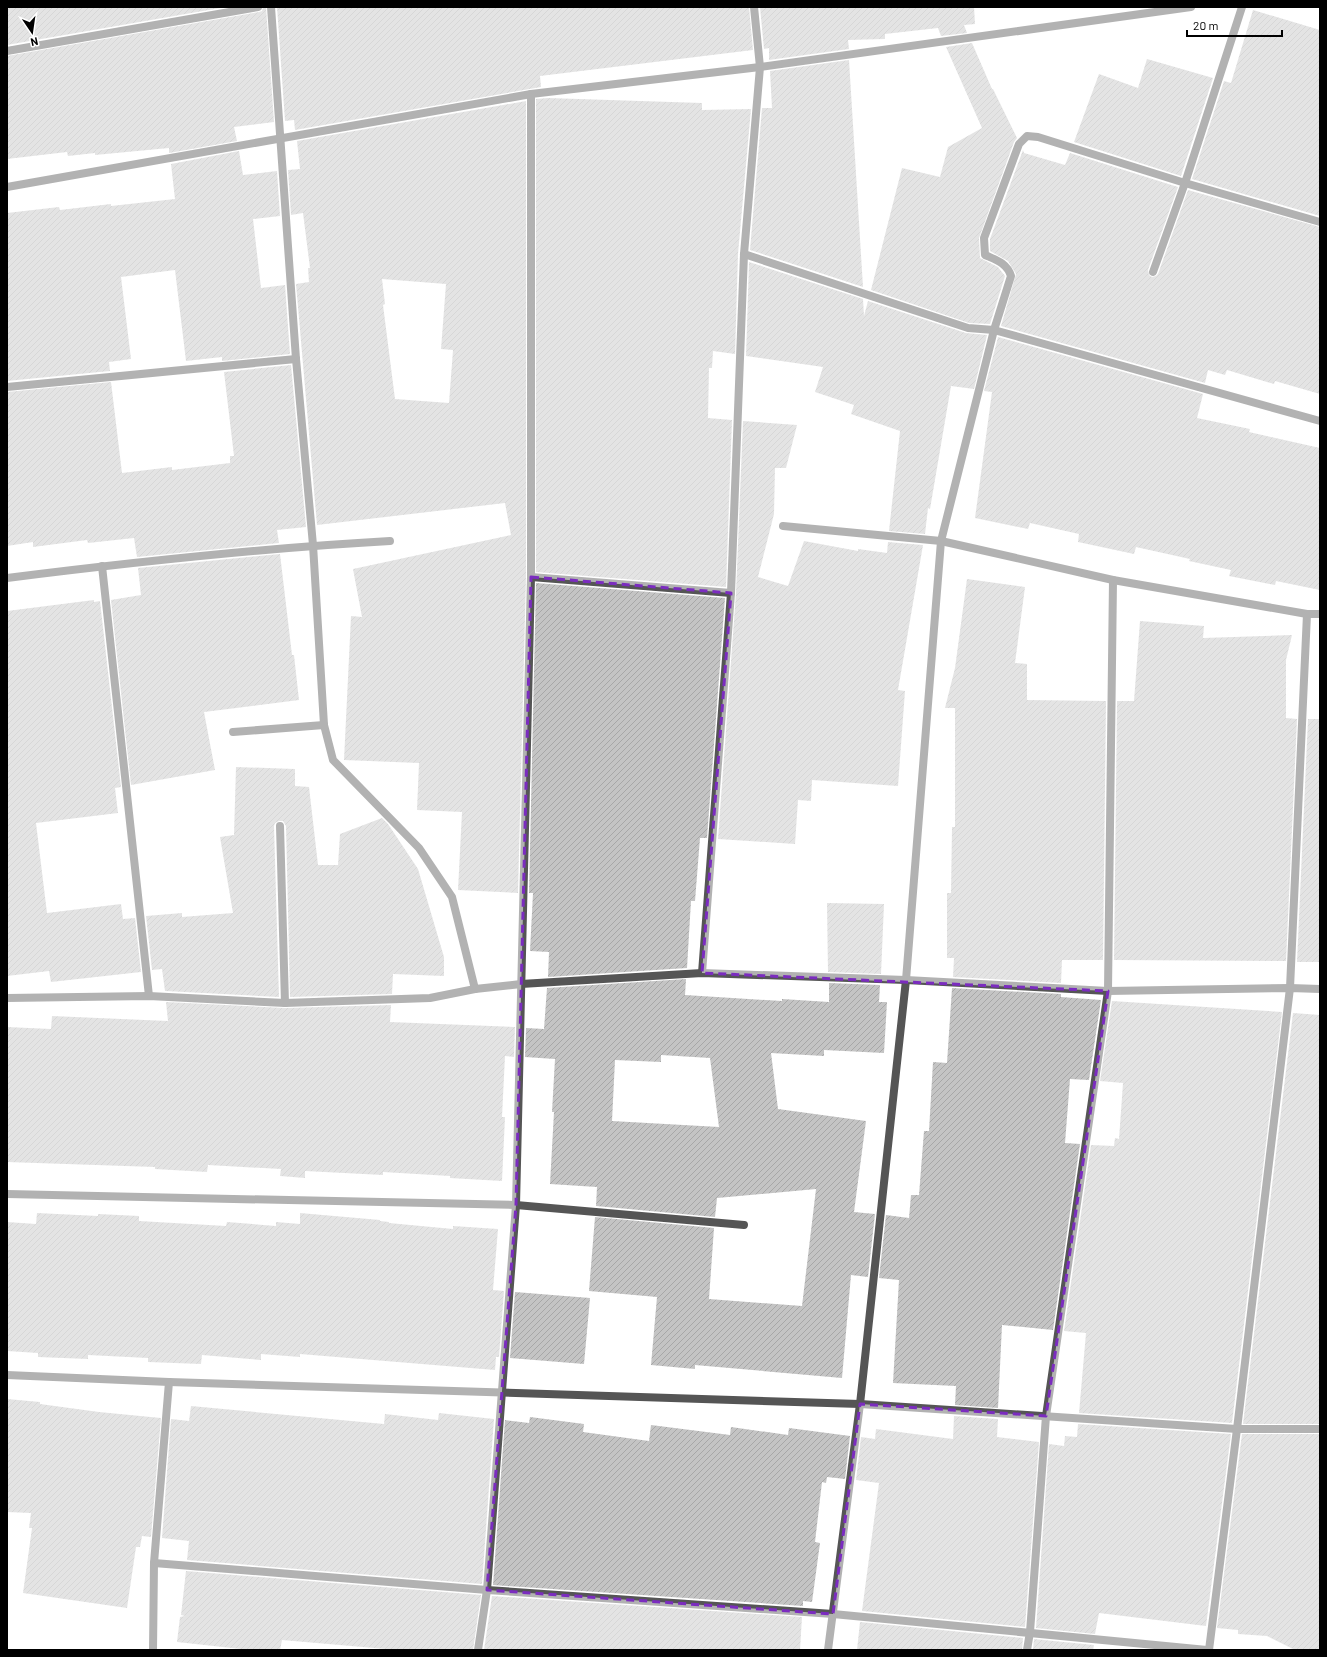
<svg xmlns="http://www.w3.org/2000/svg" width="1327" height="1657" viewBox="0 0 1327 1657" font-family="Barlow,sans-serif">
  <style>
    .building { fill: url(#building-hatch); fill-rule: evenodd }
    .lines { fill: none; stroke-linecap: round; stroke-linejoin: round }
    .minor { stroke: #555; stroke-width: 8 }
    .tertiary { stroke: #555; stroke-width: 8 }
    .marked { fill: none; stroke: #7b2cbf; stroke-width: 3; stroke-dasharray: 8 5; stroke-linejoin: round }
  </style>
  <defs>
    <pattern id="building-hatch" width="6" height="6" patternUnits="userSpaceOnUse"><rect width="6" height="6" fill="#c4c4c4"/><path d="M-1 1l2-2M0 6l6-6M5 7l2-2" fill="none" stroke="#a7a7a7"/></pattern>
  </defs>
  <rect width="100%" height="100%" fill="#fff"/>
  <g class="building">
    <polygon points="7,7 226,7 7,45"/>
    <polygon points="263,7 266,7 274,122 234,127 237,141 169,153 169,148 95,155 95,153 68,156 67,152 7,159 7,56 259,12 262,11"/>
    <polygon points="277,7 749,7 753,50 540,76 541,87 295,130 294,120 285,121"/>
    <polygon points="760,7 974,7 975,24 964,25 967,33 941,36 938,28 885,34 885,39 848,40 849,49 769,60 769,48 764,49"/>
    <polygon points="1253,10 1320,30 1320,216 1192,179 1224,81 1231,83"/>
    <polygon points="972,43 992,89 993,89 1017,138 1014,142 979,238 980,258 998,267 1005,276 990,324 969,323 871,290 902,168 940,177 948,147 982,128 946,47"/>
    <polygon points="1147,59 1213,78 1181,176 1074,142 1099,74 1138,88"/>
    <polygon points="849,60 863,287 750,250 762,108 772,108 770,71"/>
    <polygon points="548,98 702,103 702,110 751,109 738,254 735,354 713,351 712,368 709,368 708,418 732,420 726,587 536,572 536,99"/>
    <path d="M526,101v476l-8,316 -60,-3 4,-78 -45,-2 2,-47 -75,-3 7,-144 11,1 -9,-48 158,-34 -6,-32 -188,22 -21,-241 13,-2 -1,-14h2l-7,-55 -12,2 -3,-45 12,-1 -3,-28zM382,279l64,5 -5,65 12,1 -4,53 -54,-4 -12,-94 2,-1z"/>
    <polygon points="1023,150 1024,153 1065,165 1070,153 1178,187 1148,270 1149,275 1152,277 1156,276 1158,274 1188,190 1320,227 1320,394 1275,381 1274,384 1227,370 1225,375 1208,370 1205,383 1001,326 1016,274 1008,261 990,251 990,239"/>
    <polygon points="239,151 243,175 277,171 280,216 253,219 261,288 285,285 290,354 222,361 222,357 186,361 175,270 121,277 131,359 109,362 110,371 7,381 7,213 59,207 60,210 111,204 111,206 175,199 171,164"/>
    <polygon points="749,262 863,299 864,316 868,301 966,333 987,335 974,389 951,386 930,509 928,508 925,534 889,531 900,431 851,414 854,405 815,392 823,367 746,356"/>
    <polygon points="998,337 1203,394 1197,418 1250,429 1249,432 1320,448 1320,590 1276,581 1275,585 1229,576 1231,570 1189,561 1190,559 1136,547 1134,554 1078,542 1079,534 1030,523 1028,529 975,518 992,392 984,391"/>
    <polygon points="291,365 306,527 277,530 279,543 137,557 134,538 88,543 87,540 33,547 33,542 7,546 7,392 111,382 122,473 172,467 172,470 230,463 230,456 234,456 224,372"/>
    <polygon points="743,421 797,425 786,468 775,468 774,514 758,577 788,586 804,541 858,551 858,549 887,553 888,542 923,545 898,690 905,691 898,786 812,780 811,801 798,800 795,844 718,839 736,593"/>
    <polygon points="280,554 292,655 294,655 299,700 204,712 215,770 131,785 111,600 141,595 138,568"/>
    <polygon points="967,579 1025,587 1015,663 1027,664 1027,700 1106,701 1103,960 1062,960 1061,983 953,977 954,958 947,958 947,893 951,893 952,827 955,827 955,708 945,708 955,668"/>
    <polygon points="536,583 725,598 707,838 700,838 695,901 691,901 687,968 548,977 549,952 530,951 533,893 529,893"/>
    <polygon points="94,600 94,602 100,601 121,787 115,788 118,813 36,823 47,913 121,904 123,919 135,918 141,972 51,982 49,971 7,976 7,611"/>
    <polygon points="1140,621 1204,626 1203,638 1292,635 1286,660 1286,718 1297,719 1286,961 1114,960 1117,701 1134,701"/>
    <polygon points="1308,719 1320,719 1320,962 1297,962"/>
    <polygon points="236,767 295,769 295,786 309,787 318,865 338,865 340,834 382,818 388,824 418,869 444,957 444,976 393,974 392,994 290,997 286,826 283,821 279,821 275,823 274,826 279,997 165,991 162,969 152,970 146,916 182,913 182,917 233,913 220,837 234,835"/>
    <polygon points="827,903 884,904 881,974 828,972"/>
    <path d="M686,979l-1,16 97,6v-2l47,3v-19l51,2 -1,17h8l-3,51 -60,-3v6l-53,-3 7,56 88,12 -12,91 21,2 -7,63 -17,-2 -9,103 -147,-13v4l-44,-4 6,-68 -68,-6 6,-74 119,11 -5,71 93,7 14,-117 -99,9 -2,19 -119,-11 1,-19 -47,-3 4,-72h-2l3,-53 -30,-2 1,-29 18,1 3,-41zM661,1055l49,3 9,69 -107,-6 3,-61 46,2z"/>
    <polygon points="952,988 1061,994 1061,997 1101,1000 1089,1080 1070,1079 1065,1143 1080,1144 1053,1330 1002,1325 998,1408 955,1405 956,1386 893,1383 899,1280 879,1278 886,1215 909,1218 911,1195 919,1195 924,1131 929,1131 933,1062 947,1063"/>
    <polygon points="1112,1001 1282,1012 1232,1423 1079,1413 1086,1333 1064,1331 1091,1145 1114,1146 1115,1138 1119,1139 1123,1083 1100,1081"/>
    <polygon points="166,1002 285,1008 391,1005 390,1022 515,1027 514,1057 505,1056 502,1117 505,1117 502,1181 450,1178 450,1176 383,1172 383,1175 305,1171 305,1178 280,1176 281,1169 208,1165 207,1172 155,1169 155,1167 7,1162 7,1027 51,1029 52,1016 168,1021"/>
    <polygon points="1293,1013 1320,1015 1320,1424 1243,1424"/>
    <polygon points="37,1213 98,1216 98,1214 139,1216 139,1221 226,1226 227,1222 276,1226 276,1222 300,1224 300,1213 380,1220 380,1221 389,1222 389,1223 453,1229 453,1226 498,1229 493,1290 504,1291 499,1357 496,1357 495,1370 300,1354 300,1357 261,1354 261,1360 202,1355 201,1364 148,1362 148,1358 88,1355 88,1359 38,1357 38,1353 7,1351 7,1222 36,1224"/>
    <polygon points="515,1292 590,1298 584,1364 510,1358"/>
    <polygon points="7,1399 40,1402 40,1404 99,1412 161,1418 151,1537 142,1536 140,1547 136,1547 127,1608 23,1593 32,1528 29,1528 31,1513 7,1512"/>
    <polygon points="191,1406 384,1424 385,1414 438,1420 439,1413 494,1419 482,1584 187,1560 189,1541 162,1538 171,1419 189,1421"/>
    <polygon points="954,1416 998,1419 997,1437 1039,1442 1025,1627 862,1611 879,1483 856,1480 861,1437 875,1439 876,1429 953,1439"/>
    <polygon points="530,1417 584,1424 583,1432 649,1441 651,1425 730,1435 731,1427 788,1435 789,1428 850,1436 845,1479 827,1477 826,1483 822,1482 815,1542 820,1543 812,1602 803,1601 803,1606 493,1585 505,1420 529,1423"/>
    <polygon points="1078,1424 1231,1434 1206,1626 1099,1613 1095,1634 1036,1628 1049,1444 1064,1446 1065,1436 1077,1437"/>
    <polygon points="1242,1434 1320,1434 1320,1650 1295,1650 1267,1636 1238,1634 1238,1630 1217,1628"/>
    <polygon points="186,1571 481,1595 473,1650 397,1650 282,1640 280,1650 250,1650 177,1642 180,1617 185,1616 181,1615"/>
    <polygon points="492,1596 802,1617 800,1650 484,1650"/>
    <polygon points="860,1622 1023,1638 1022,1650 857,1650"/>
    <polygon points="1034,1639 1094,1645 1093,1650 1033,1650"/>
  </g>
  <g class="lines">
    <g class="minor">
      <polyline points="271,7 296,359 313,545 324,725 333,760 419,848 452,897 475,989"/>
      <polyline points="7,51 258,7"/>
      <polyline points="744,254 968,328 994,330 1320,421"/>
      <polyline points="1153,272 1185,183 1242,7"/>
      <polyline points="7,387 296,359"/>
      <polyline points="783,526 941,541 1113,580 1307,614 1320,614"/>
      <polyline points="102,566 149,996"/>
      <polyline points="531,577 731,593"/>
      <path d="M7,578c127,-16 255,-30 383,-37"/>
      <polyline points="233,732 324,725"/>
      <polyline points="280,826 285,1003"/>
      <polyline points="702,973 731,593 744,254 760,67 754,7"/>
      <polyline points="7,998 149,996 285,1003 430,998 475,989 521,984 702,973 906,980 1108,991 1290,988 1320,989"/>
      <polyline points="7,1194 516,1205 744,1225"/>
      <polyline points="7,1375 169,1382 860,1404 1237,1429 1320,1429"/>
      <polyline points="154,1563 487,1590 833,1614 1207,1650"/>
      <polyline points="153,1650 154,1563 169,1382"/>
      <polyline points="478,1650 487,1590 516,1205 531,577 531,94"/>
      <path d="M828,1650l32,-246 46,-424 35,-439 53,-211 17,-54c-4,-13 -15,-16 -26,-21l-1,-17 35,-94 8,-8 11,1 147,46 135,39"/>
      <polyline points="1027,1650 1030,1632 1046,1416 1108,991 1113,580"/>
      <polyline points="1209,1650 1237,1429 1290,988 1307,614"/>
    </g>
    <polyline class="tertiary" points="7,187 531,94 760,67 1191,7"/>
  </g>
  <path d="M0 0H1327V1657H0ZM531,577l200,16 -29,380 406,18 -62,425 -186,-12 -27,210 -346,-24 29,-385z" fill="#fff" fill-opacity=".55" fill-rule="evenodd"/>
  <path class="marked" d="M531,577l200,16 -29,380 406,18 -62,425 -186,-12 -27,210 -346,-24 29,-385z"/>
  <rect width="1327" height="1657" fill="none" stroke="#000000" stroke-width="16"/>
  <g transform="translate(32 32) rotate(167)" stroke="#ffffff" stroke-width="3" paint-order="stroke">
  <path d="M0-3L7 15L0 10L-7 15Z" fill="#000000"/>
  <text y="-6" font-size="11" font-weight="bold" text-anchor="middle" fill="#000000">N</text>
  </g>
  <path d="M1187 30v6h95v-6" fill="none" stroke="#000000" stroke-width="2"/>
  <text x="1193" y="30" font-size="12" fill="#000000" stroke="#ffffff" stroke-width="3" paint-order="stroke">20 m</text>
</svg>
